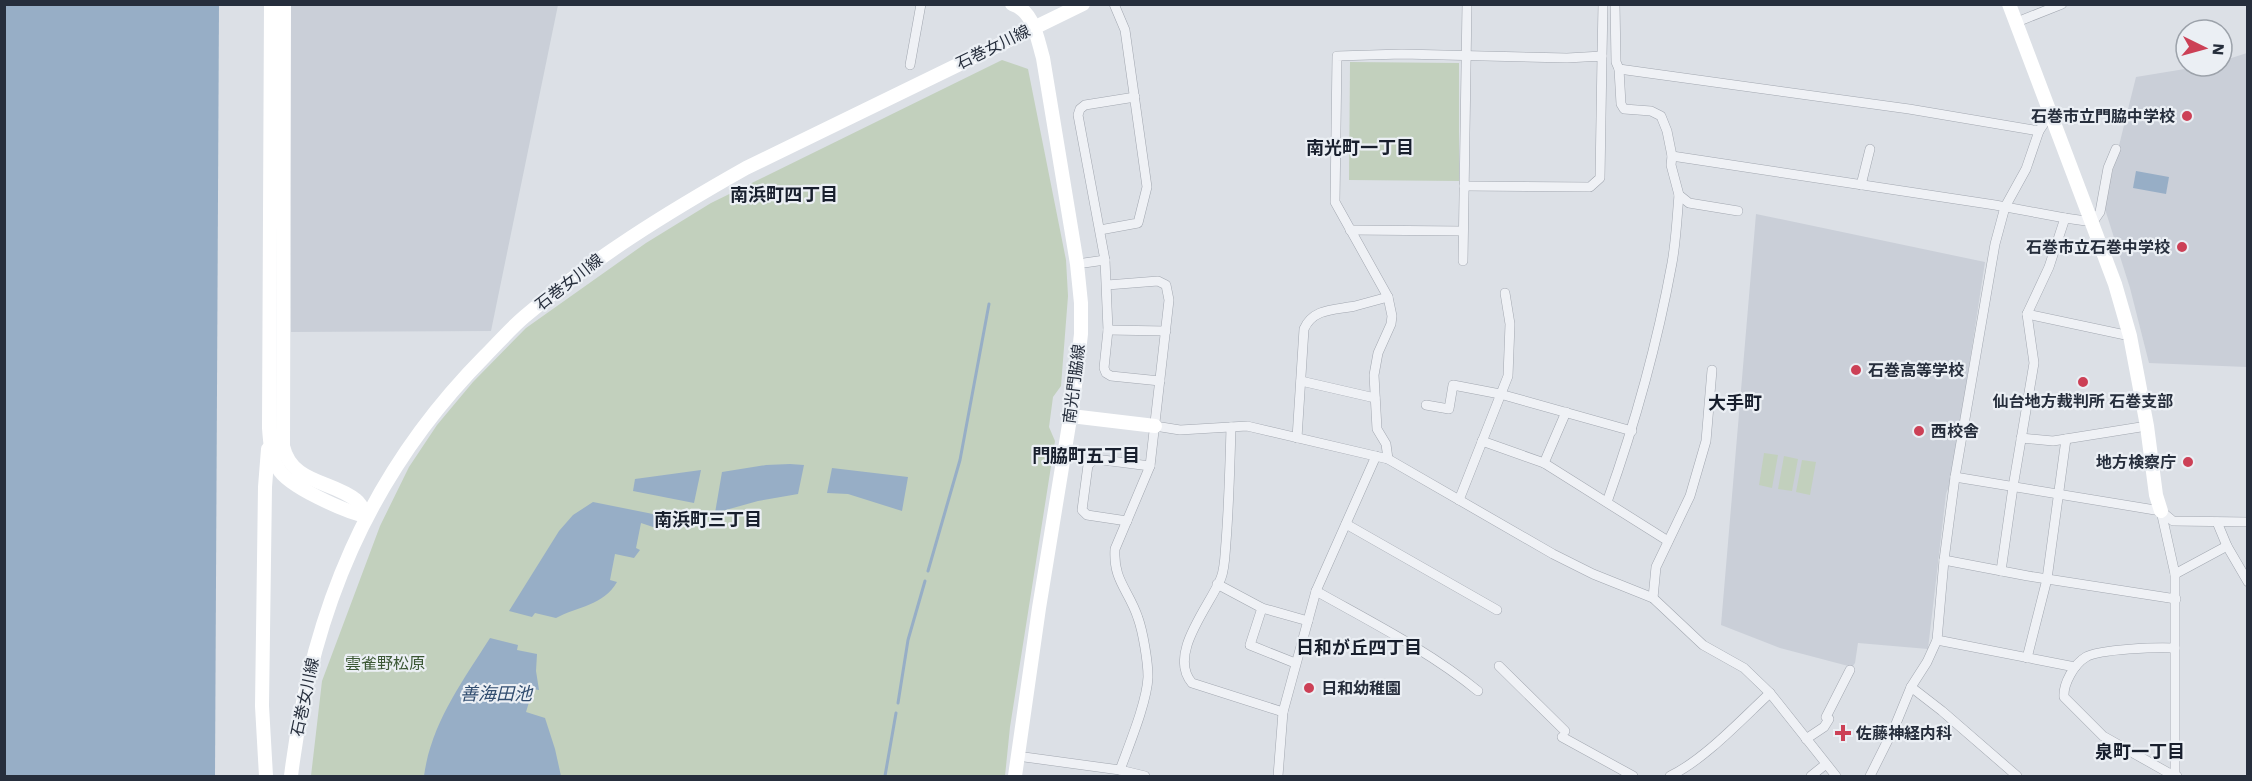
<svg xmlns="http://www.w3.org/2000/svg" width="2252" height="781" viewBox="0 0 2252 781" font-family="'Work Sans','Noto Sans JP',sans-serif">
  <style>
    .built { fill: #cacfd8 }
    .green { fill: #c2d0bd }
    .water { fill: #97aec6 }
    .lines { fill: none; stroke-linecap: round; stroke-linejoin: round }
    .stream { stroke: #97aec6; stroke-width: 3 }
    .street-casing { stroke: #a2a7b0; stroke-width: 10 }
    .street { stroke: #eff1f5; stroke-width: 9 }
    .secondary { stroke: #fff; stroke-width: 14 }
    .poi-dot { fill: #cc4056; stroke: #ebeff4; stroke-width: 2 }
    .labels { text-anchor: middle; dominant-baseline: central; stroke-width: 4.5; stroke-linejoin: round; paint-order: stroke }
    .street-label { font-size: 16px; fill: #262e3c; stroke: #ebeff4 }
    .poi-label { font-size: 16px; font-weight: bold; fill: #262e3c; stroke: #ebeff4; text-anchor: start }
    .park-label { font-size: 16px; fill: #3b5734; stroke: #ebeff4 }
    .neighbourhood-label { font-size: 18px; font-weight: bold; fill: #181f2d; stroke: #ebeff4 }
    .water-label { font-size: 18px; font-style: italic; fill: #314d6f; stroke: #ebeff4 }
  </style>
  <rect width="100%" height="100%" fill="#dce0e6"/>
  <g class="built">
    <polygon points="289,5 558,5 491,331 291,332"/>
    <polygon points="2247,53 2247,367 2149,363 2130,288 2104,206 2136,77 2203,66 2222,66 2222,61"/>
    <polygon points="1756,214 1985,262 1952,478 1946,494 1928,649 1858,643 1855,663 1852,667 1780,648 1721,625"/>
  </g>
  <g class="green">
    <polygon points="1002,60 1028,69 1066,260 1068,296 1061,386 1053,397 1049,427 1055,441 1010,727 1005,776 311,776 322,681 380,526 409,467 437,425 473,382 526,328 646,243 711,203"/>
    <polygon points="1350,62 1459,63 1459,181 1349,180"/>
    <polygon points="1764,453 1778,455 1772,488 1759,485"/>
    <polygon points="1784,456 1798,459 1792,491 1778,489"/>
    <polygon points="1802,460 1816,462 1810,495 1796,492"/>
  </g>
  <g class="water">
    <polygon points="5,4 219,5 215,776 5,776"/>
    <polygon points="2136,171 2169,177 2166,194 2133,188"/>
    <polygon points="790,464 804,465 798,494 758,501 715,513 722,472 766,465"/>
    <polygon points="832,468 908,477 902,511 848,494 827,493"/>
    <polygon points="701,470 694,503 633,491 635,479"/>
    <path d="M593,502l85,17 -10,2 -12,7 -15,-5 -5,25 4,2 -6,8 -19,-4 -5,26 7,2c-14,24 -39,24 -61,36l-21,-5 -3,4 -23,-6 50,-80 14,-16z"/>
    <path d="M490,638l28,7 -1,5 20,4 -1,17 3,19 -6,-1 -7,23 19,6 10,31 6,27h-137c7,-52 38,-94 66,-138z"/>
  </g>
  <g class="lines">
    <g class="stream">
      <polyline points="928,571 960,460 989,304"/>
      <polyline points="898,703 908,640 925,581"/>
      <polyline points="885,776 896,713"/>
    </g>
    <defs>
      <g id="street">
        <polyline points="1615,4 1616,62 1619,69 1621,104 1624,109 1651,111 1661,116 1667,131 1672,156 1671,165 1679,195 1689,203 1738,211"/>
        <polyline points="2017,22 2062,4"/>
        <polyline points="1602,56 1603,4"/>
        <polyline points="910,65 921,4"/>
        <polyline points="1619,69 1909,109 2039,131"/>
        <polyline points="1135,97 1085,105 1080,109 1078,115 1105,260 1108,330 1104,368 1106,373 1111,376 1160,381"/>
        <polyline points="1672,156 1995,205 2065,218"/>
        <polyline points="1861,185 1870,149"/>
        <polyline points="1100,230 1138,223 1147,187 1125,30 1114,4"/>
        <polyline points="1350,230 1463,231"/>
        <polyline points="1463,261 1467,4"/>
        <polyline points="1077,264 1105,260"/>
        <path d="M1107,285l51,-4 8,4 3,15 -19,166 -35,83c-2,32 14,41 23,69 5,14 10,44 10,59 -1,25 -19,68 -28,93"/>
        <polyline points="2027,314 2130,336"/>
        <polyline points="1108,330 1166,331"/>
        <polyline points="1301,381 1375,398"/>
        <polyline points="1426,405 1449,409 1453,385 1500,394 1632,431"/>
        <polyline points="1155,426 1180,430 1247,426 1388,459 1553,554 1593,574 1653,598 1703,645 1744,668 1770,693 1836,776"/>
        <path d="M1231,427c-1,38 -2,77 -5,115 -1,11 -1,26 -5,36 -11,28 -54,76 -29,105l91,29"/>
        <path d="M1297,438l7,-109c9,-21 31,-19 51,-23 11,-3 22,-6 33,-9"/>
        <polyline points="2021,438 2053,441 2147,426"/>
        <polyline points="1482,441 1544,463 1668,541"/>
        <polyline points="1388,459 1386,444 1377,429 1374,375 1378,353 1391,324 1392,316 1388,297 1335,202 1337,56 1402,54 1567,58 1602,56 1600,178 1590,187 1464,186"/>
        <polyline points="1544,463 1566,412"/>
        <polyline points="1955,477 2161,511 2173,521 2248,522"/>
        <polyline points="1459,500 1508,376 1510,324 1505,293"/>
        <path d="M1607,502c28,-78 50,-157 65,-239 4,-22 5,-46 7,-68"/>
        <polyline points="2161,511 2175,574 2175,775 2177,776"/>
        <polyline points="1127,521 1087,515 1082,510 1088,465 1095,459 1150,466"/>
        <polyline points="2217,522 2227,546 2248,582"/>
        <polyline points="1346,524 1497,610"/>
        <polyline points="1944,560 2028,576 2176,599"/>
        <polyline points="2001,571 2013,487 2034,363 2027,314 2049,267 2065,218 2093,222 2100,212 2108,168 2116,149"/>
        <polyline points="2175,574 2227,546"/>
        <polyline points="1217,584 1262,608 1308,621"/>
        <path d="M1316,591c55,31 113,60 162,100"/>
        <polyline points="1653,598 1656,567 1690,496 1706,441 1712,370"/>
        <polyline points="1262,608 1250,645 1295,663"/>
        <polyline points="1937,640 2075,667"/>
        <polyline points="2027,658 2047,579 2066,439"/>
        <polyline points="1499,666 1565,731"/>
        <polyline points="1911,687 1942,711 2017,776"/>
        <polyline points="1562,737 1633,776"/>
        <polyline points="1806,739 1824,727 1829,719 1826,717 1850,670"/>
        <polyline points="1017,756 1120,770 1145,776"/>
        <polyline points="1278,776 1283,712 1316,591 1376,456"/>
        <path d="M1670,776c34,-16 72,-57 100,-83"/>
        <polyline points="1811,776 1826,764"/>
        <polyline points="1870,776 1895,726 1911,687 1927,662 1937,640 1944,560 1955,477 1995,244 2005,207 2026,169 2039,131 2051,113"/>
        <path d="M2174,776l-71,-40 -39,-39c-1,-13 10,-33 22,-40 14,-8 71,-10 89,-9"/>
      </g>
    </defs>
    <use href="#street" class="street-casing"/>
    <use href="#street" class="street"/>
    <g class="secondary">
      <path d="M271,4l-2,424c1,14 2,28 9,40 9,18 68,44 88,48"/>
      <path d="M284,4l-1,442c9,38 48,34 73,54 5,4 8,11 10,16"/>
      <path d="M1012,4c22,7 25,34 31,54l34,206 4,39v31l-7,60 -35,214 -24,168"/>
      <polyline points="2009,4 2115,284 2130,336 2147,426 2156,495 2161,511"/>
      <polyline points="1071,416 1155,426"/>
      <polyline points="266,776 262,706 265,487 268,449"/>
      <path d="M291,776c20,-163 77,-302 194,-420 13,-13 25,-27 39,-39 68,-58 144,-105 222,-149l337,-164"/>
    </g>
  </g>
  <g class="poi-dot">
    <circle cx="2187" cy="116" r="6"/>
    <circle cx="2182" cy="247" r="6"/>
    <circle cx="1856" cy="370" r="6"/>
    <circle cx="2083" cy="382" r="6"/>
    <circle cx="1919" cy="431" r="6"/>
    <circle cx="2188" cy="462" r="6"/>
    <circle cx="1309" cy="688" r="6"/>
    <path d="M1840 724h6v6h6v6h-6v6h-6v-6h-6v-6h6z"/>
  </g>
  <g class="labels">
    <g class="street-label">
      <text transform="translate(993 47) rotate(-26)">石巻女川線</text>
      <text transform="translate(569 282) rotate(-38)">石巻女川線</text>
      <text transform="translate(1074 384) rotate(-83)">南光門脇線</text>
      <text transform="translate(305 697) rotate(-78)">石巻女川線</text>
    </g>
    <g class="poi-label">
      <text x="2175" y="116" text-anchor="end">石巻市立門脇中学校</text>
      <text x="2170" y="247" text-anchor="end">石巻市立石巻中学校</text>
      <text x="1868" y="370">石巻高等学校</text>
      <text x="2083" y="401" text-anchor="middle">仙台地方裁判所 石巻支部</text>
      <text x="1931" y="431">西校舎</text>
      <text x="2176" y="462" text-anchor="end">地方検察庁</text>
      <text x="1321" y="688">日和幼稚園</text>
      <text x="1856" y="733">佐藤神経内科</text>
    </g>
    <g class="park-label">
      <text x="385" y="663">雲雀野松原</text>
    </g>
    <g class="neighbourhood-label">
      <text x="1360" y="147">南光町一丁目</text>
      <text x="784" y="194">南浜町四丁目</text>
      <text x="1735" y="402">大手町</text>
      <text x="1086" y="455">門脇町五丁目</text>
      <text x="708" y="519">南浜町三丁目</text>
      <text x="1359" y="647">日和が丘四丁目</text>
      <text x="2140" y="751">泉町一丁目</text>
    </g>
    <g class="water-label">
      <text x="496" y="693">善海田池</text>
    </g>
  </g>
  <rect width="2252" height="781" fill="none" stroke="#262e3c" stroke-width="12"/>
  <g transform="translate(2204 48) rotate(95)"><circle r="28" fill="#ebeff4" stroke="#9ca2aa" stroke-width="1.5"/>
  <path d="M0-4.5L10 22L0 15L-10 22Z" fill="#cc4056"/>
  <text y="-9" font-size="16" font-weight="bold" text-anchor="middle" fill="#262e3c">N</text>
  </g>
</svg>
